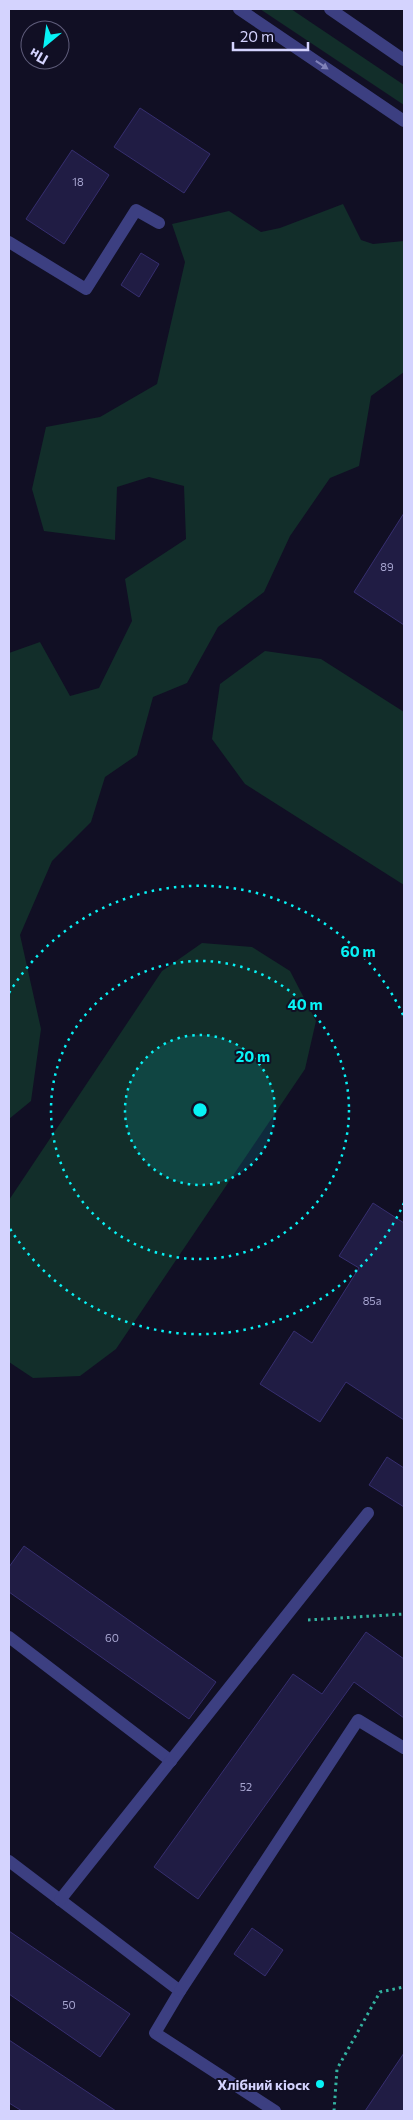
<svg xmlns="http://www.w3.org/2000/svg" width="413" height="2120" viewBox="0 0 413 2120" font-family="Commissioner,sans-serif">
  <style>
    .green { fill: #122e2a }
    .building { fill: #201c44; stroke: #362e6f }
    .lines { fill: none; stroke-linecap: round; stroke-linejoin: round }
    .path { stroke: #33b2a0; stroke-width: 3; stroke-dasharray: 2.5 4; stroke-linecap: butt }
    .minor { stroke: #3c3f81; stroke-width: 12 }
    .oneway { fill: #8082b9 }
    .ring { fill: none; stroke: #07f2f5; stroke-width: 2.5; stroke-dasharray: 2.5 5 }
    .poi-dot { fill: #07f2f5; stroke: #110f24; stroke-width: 2 }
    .labels { text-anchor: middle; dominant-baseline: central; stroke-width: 4; stroke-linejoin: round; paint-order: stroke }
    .number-label { font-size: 11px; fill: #a7a5d0 }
    .poi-label { font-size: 14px; font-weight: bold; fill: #d4d3fe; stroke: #110f24; text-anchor: end }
    .centre { fill: #07f2f5; stroke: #110f24; stroke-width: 2.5 }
    .ring-label { font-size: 15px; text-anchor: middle; font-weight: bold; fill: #07f2f5; stroke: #110f24; stroke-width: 4; stroke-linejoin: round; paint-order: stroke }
  </style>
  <rect width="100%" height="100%" fill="#110f24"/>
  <g class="green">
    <polygon points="260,9 291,9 404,85 404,105"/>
    <polygon points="343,204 361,240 373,244 404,241 404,372 371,396 359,466 330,478 290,536 264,592 218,627 187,683 153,697 137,755 105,777 91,822 52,861 20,935 41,1029 31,1101 9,1119 9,653 40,642 70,696 99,688 132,621 125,579 186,539 184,486 149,477 117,487 115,540 44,531 32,489 46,427 100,417 157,384 185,262 172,224 229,211 261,232 280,228"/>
    <polygon points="265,651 321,659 404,712 404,885 245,784 212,739 220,684"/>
    <polygon points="202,943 252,947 290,971 316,1021 305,1069 116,1349 80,1376 33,1378 9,1362 9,1200 162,971"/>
  </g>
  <g class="building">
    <polygon points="140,108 210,154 184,193 114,147"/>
    <polygon points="72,150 109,175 64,244 26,219"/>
    <polygon points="141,253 159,264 139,297 121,285"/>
    <polygon points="404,513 404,625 354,592"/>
    <polygon points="373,1203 404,1223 404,1420 346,1382 320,1422 260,1384 294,1331 312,1343 359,1268 339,1256"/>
    <polygon points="387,1457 404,1468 404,1507 369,1485"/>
    <polygon points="24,1546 216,1682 189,1719 9,1592 9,1567"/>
    <polygon points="366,1632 404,1659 404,1718 354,1682 198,1899 154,1867 293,1674 322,1694"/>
    <polygon points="252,1928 283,1950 265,1976 234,1954"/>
    <polygon points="9,1931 130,2014 100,2057 9,1994"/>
    <polygon points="9,2040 116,2111 22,2111 9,2103"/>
    <polygon points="404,2053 404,2111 365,2111"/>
  </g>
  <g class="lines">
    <g class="path">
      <polyline points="308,1620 404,1614"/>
      <polyline points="334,2111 337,2069 380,1992 404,1987"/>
    </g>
    <g class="minor">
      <polyline points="239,9 404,121"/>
      <polyline points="330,9 404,60"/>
      <polyline points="9,242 86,289 136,210 159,223"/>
      <polyline points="9,1637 171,1761"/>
      <polyline points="9,1861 180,1991 155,2033 275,2111"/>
      <polyline points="60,1900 368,1513"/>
      <polyline points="180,1991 358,1720 404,1748"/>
    </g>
  </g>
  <defs><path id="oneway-solid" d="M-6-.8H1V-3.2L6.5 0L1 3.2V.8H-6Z" transform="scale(1.25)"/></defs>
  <use class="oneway" href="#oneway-solid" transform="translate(322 65) rotate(34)"/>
  <circle cx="200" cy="1110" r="75" fill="#07f2f5" fill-opacity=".12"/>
  <g class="ring">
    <circle cx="200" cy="1110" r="75"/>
    <circle cx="200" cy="1110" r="149"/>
    <path d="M404 1203A224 224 0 0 1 9 1227M9 993A224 224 0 0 1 404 1017"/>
  </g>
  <circle class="poi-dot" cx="320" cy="2084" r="5"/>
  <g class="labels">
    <g class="number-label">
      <text x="78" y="181">18</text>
      <text x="387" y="566">89</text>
      <text x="372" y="1300">85а</text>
      <text x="112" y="1637">60</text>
      <text x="246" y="1786">52</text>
      <text x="69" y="2004">50</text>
    </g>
    <g class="poi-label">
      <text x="310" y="2084">Хлібний кіоск</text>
    </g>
  </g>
  <circle cx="200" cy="1110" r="8" class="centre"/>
  <g class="ring-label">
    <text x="358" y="957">60 m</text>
    <text x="305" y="1010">40 m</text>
    <text x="253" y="1062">20 m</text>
  </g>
  <rect width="413" height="2120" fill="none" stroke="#d4d3fe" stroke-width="20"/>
  <g transform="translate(45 45) rotate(209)"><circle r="24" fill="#110f24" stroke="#5f5d7b"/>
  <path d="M0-4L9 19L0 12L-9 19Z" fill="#07f2f5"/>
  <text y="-8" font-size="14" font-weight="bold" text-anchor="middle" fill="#d4d3fe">Пн</text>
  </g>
  <path d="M233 42v8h75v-8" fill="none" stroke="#d4d3fe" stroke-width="2.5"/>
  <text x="240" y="42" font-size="15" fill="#d4d3fe" stroke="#110f24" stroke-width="4" paint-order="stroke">20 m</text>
</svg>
